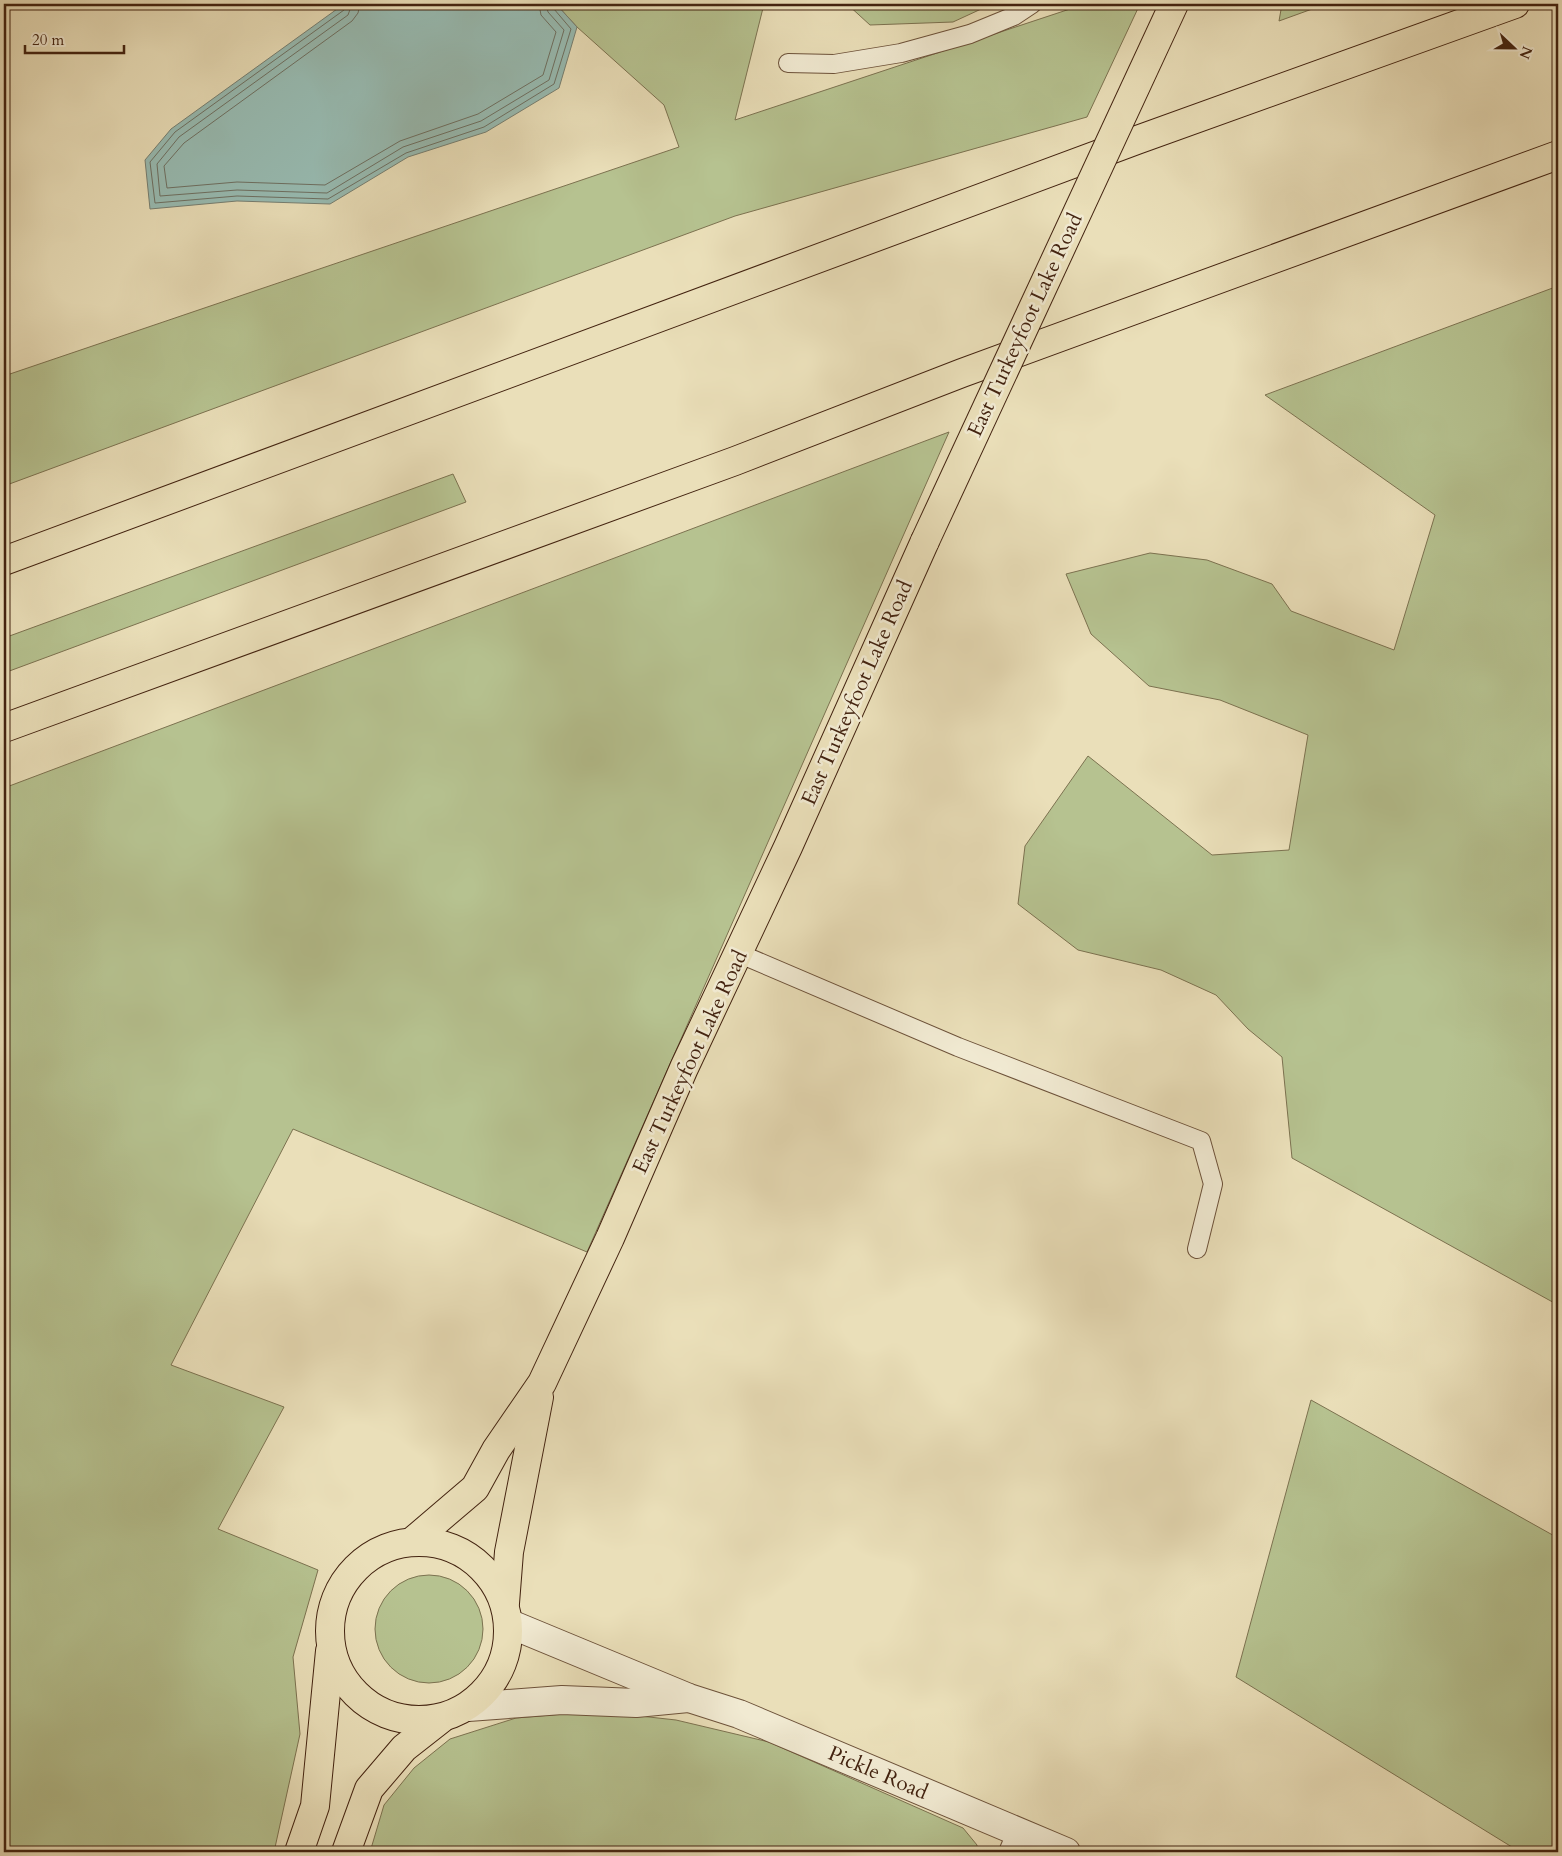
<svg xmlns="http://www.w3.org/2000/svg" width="1562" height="1856" viewBox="0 0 1562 1856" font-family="Cardo,serif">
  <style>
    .green { fill: #b6c290; stroke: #7c7250 }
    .water { fill: #98bcb3; stroke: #767f72 }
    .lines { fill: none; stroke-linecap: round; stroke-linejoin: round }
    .shore { stroke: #6e7062; stroke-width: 1 }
    .service-casing { stroke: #6d523a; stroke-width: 20 }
    .tertiary-casing { stroke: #6d523a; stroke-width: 30 }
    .primary-casing { stroke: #432310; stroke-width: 30 }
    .motorway-casing { stroke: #432310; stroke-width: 30 }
    .service { stroke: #f1ead2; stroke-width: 18 }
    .tertiary { stroke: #f1ead2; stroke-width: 28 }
    .primary { stroke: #eadfb9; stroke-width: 28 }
    .motorway { stroke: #eadfb9; stroke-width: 28 }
    .primary-bridge-casing { stroke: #432310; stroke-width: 30; stroke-linecap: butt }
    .primary-bridge { stroke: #eadfb9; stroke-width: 28 }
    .labels { text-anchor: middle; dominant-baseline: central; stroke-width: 5; stroke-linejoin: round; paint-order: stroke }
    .street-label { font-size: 21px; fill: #432310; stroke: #f1ead2 }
  </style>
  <rect width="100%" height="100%" fill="#eadfb9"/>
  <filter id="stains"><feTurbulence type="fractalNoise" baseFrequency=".004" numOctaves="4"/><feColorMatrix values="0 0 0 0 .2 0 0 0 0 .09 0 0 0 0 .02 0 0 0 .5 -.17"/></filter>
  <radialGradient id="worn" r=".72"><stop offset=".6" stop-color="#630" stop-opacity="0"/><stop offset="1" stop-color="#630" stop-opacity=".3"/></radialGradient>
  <g class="green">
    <polygon points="556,4 764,4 735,120 1085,4 1140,4 1087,117 735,216 4,486 4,376 679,147 664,105 577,27"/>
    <polygon points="847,4 992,4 953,22 870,25"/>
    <polygon points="1282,4 1326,4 1279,21"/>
    <polygon points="1558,286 1558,1305 1292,1158 1282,1057 1248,1029 1216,995 1161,970 1078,950 1018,904 1025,846 1088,756 1212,855 1289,850 1308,735 1220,700 1149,686 1091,634 1066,574 1150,553 1207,560 1272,584 1291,611 1394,650 1435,515 1265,395"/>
    <polygon points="949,432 587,1252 293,1129 171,1365 284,1407 218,1529 318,1570 293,1657 300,1734 274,1852 4,1852 4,788"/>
    <polygon points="453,474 466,502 4,673 4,638"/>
    <polygon points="1311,1400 1558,1538 1558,1852 1520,1852 1236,1677"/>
    <circle cx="429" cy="1629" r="54"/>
    <polygon points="563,1714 622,1714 676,1720 769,1742 963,1828 977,1845 977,1852 370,1852 384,1805 414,1768 450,1739 516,1718"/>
  </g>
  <polygon class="water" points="344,4 556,4 577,27 559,88 486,132 408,157 330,204 237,201 150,209 145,160 171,129"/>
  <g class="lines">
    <g class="shore">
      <polyline points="346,4 344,10 175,132 150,162 155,203 237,196 328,199 406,153 484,127 554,84 571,29 554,9 553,4"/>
      <polyline points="352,4 348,15 179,137 157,164 160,196 237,190 327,193 403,147 481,121 549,80 564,30 548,12 546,4"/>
      <polyline points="360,4 358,13 352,21 184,143 164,166 167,188 237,182 325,185 400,141 478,114 543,75 556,32 541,15 539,4"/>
    </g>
    <defs>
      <g id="service">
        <polyline points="788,63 834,64 901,53 970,34 1014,16 1032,4"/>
        <polyline points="740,954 958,1047 1201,1141 1213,1184 1197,1249"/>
        <polyline points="1008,1852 1017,1831"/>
      </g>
      <g id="tertiary">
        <polyline points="508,1623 689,1698 739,1714 1066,1852"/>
        <polyline points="468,1707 562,1700 636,1703 688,1698"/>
      </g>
      <g id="primary">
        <polyline points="414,1540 475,1488 496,1450 542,1383 610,1238 684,1068 788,847 925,541"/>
        <circle cx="419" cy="1631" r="89"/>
        <polyline points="505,1603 509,1552 539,1397"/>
        <polyline points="299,1852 315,1806 330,1651"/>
        <polyline points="346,1852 369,1789 404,1748 441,1719"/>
      </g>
      <g id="motorway">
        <polyline points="4,561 1137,140 1515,4"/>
        <polyline points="4,728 735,461 962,373 1558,155"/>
      </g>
    </defs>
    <use href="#service" class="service-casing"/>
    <use href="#tertiary" class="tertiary-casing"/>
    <use href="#primary" class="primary-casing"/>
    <use href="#motorway" class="motorway-casing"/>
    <use href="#service" class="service"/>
    <use href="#tertiary" class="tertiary"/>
    <use href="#primary" class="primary"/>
    <use href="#motorway" class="motorway"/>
    <defs>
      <polyline id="primary-bridge" points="925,541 1174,4"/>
    </defs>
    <use href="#primary-bridge" class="primary-bridge-casing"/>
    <use href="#primary-bridge" class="primary-bridge"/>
  </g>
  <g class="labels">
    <g class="street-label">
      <text transform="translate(1025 325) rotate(-65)">East Turkeyfoot Lake Road</text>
      <text transform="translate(857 693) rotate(-66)">East Turkeyfoot Lake Road</text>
      <text transform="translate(690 1062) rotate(-65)">East Turkeyfoot Lake Road</text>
      <text transform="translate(878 1773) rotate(23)">Pickle Road</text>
    </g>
  </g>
  <rect width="1562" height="1856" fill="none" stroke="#eadfb9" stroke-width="20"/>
  <rect x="5" y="5" width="1552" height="1846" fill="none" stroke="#432310" stroke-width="2.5"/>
  <rect x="10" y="10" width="1542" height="1836" fill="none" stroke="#432310"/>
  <g transform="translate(1514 48) rotate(112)" stroke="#f1ead2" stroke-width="4" paint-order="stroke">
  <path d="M0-4L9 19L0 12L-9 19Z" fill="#432310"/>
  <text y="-8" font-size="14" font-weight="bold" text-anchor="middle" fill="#432310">N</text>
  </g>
  <path d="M25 45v8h99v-8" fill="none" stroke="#432310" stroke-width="2.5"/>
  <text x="32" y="45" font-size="15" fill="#432310" stroke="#f1ead2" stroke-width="4" paint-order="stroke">20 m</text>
  <rect width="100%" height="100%" filter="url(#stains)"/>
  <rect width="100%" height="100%" fill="url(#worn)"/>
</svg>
